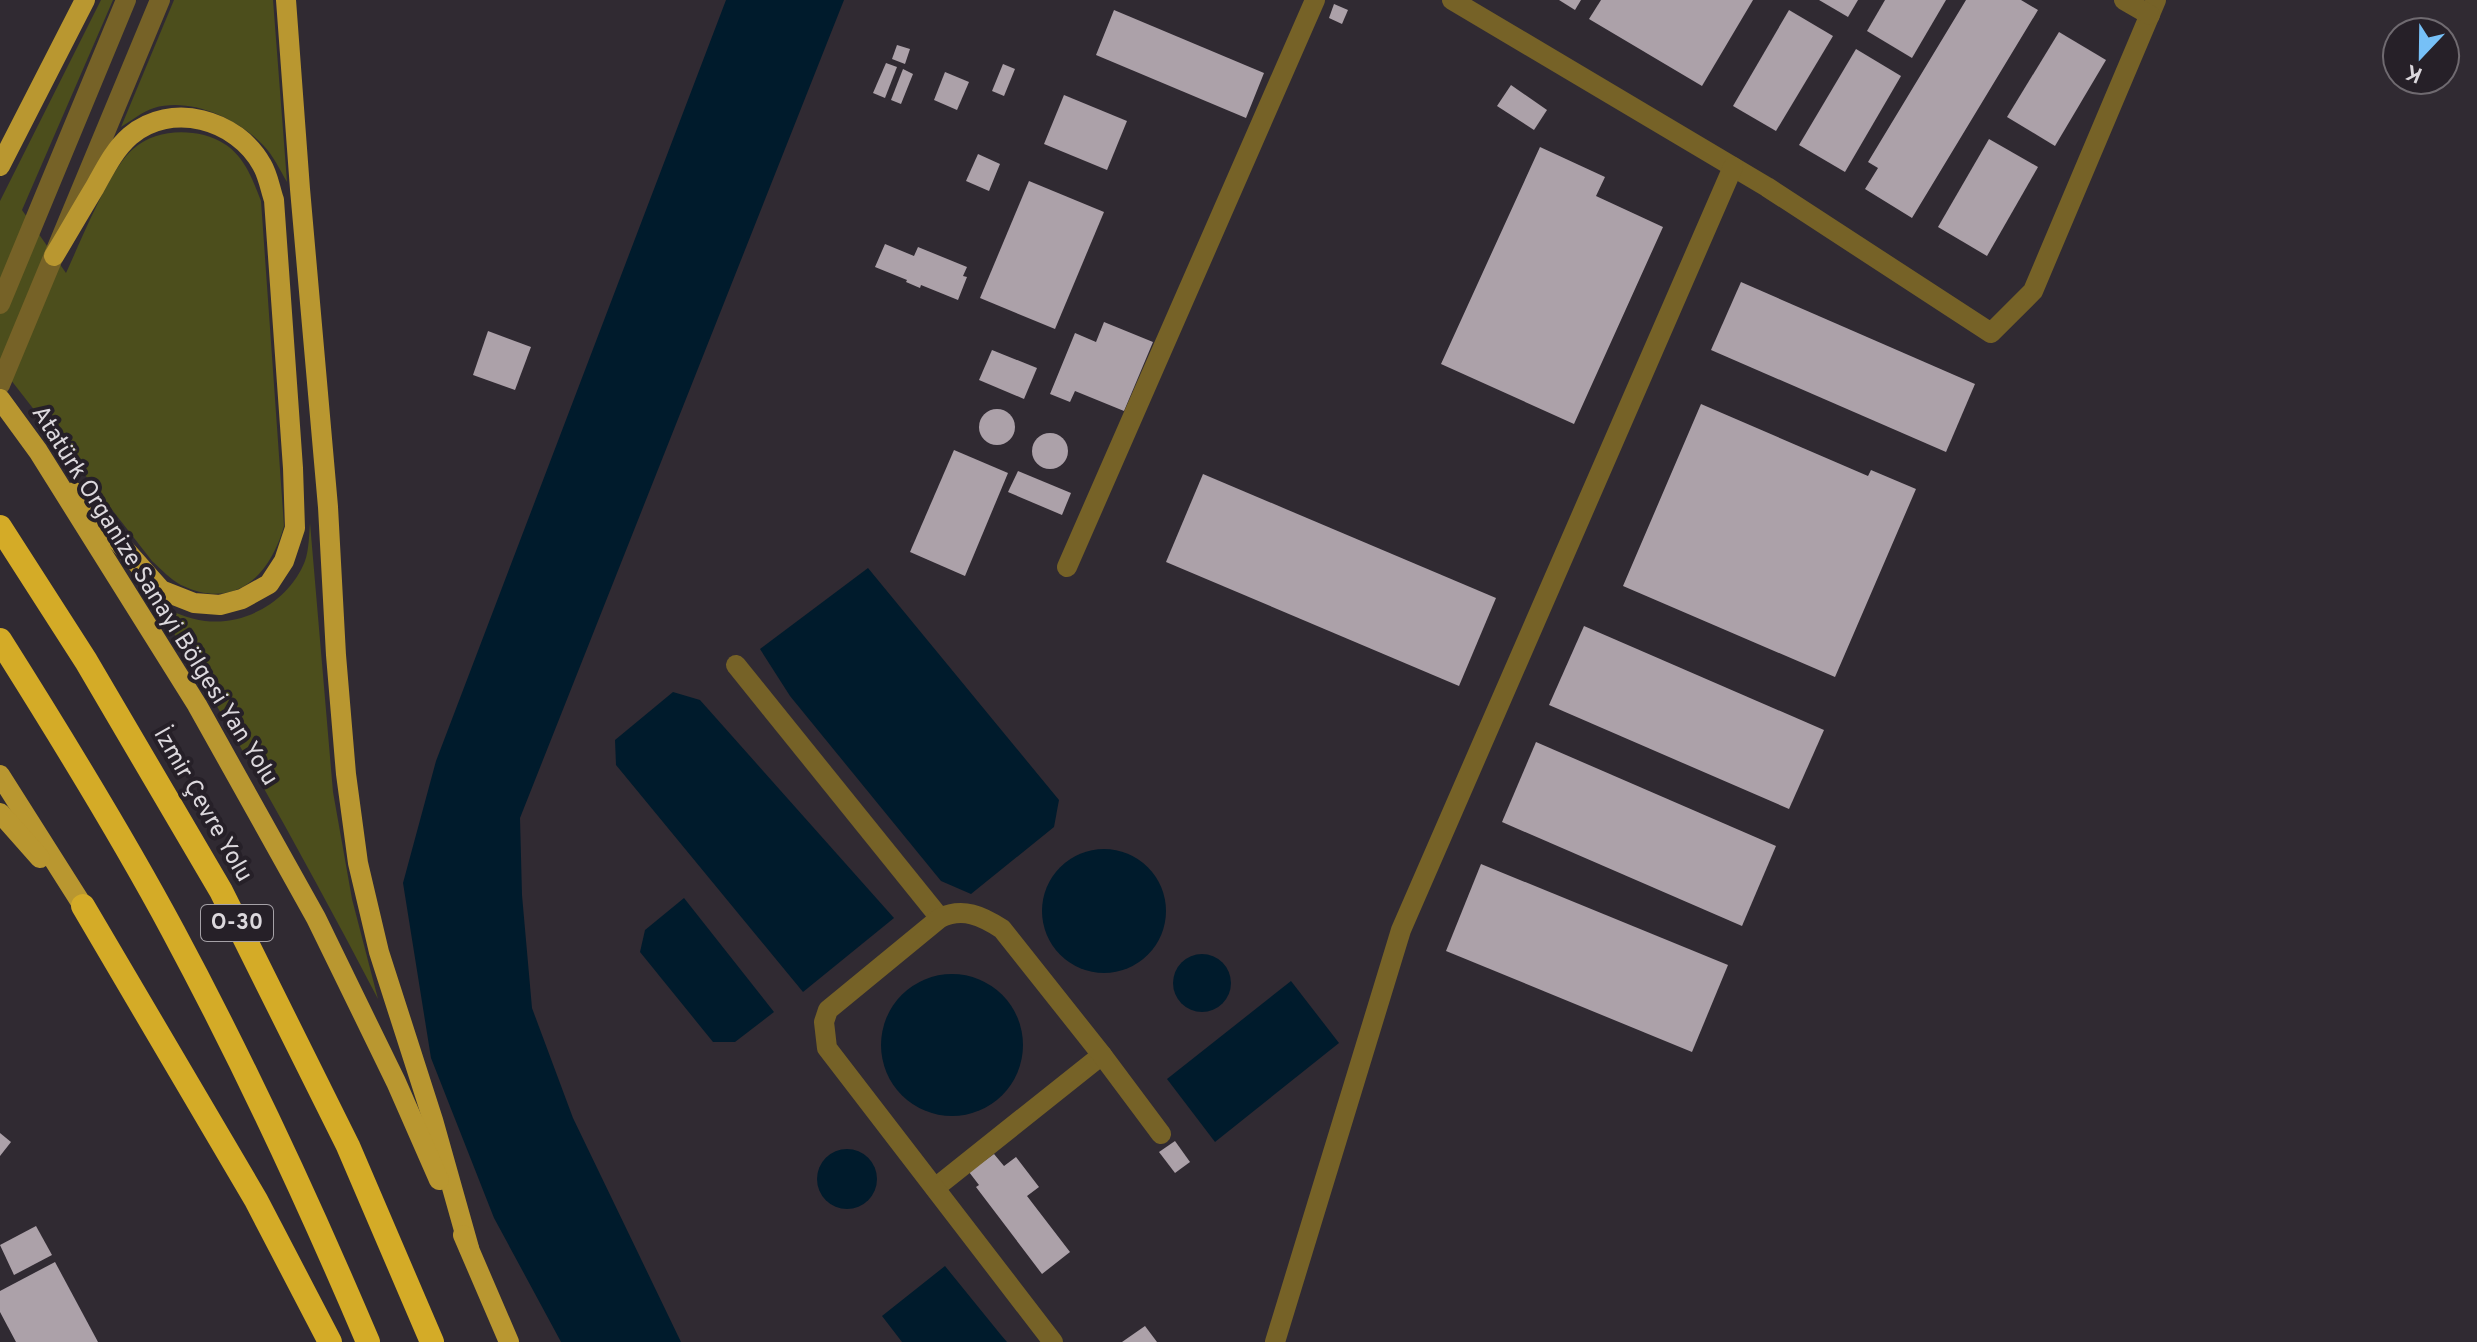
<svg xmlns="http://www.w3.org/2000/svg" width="2477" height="1342" viewBox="0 0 2477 1342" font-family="Overpass,sans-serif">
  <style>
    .green { fill: #4c4e1c }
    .water { fill: #001b2c }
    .building { fill: #aca1a9 }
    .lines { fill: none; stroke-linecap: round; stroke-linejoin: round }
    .minor { stroke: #766227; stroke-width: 20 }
    .major { stroke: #b99730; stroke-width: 20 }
    .highway { stroke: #d4ab27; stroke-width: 24 }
    .labels { text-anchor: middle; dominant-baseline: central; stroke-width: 8; stroke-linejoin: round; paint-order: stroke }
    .shield { fill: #262028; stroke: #a5a1a7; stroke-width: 2 }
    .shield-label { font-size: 22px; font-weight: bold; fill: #dcd8dd }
    .street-label { font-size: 24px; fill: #dcd8dd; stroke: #262028 }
  </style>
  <rect width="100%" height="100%" fill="#302a32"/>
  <g class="green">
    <path d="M101,0h12l-91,210 44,63c14,-30 44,-105 67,-124 19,-17 47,-20 71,-14 36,10 45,35 57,66l23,325c-14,50 -49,85 -103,59 -10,-5 -20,-16 -29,-24l-152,-195v-165z"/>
    <path d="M174,0h99l14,182c-7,-12 -14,-27 -24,-37 -25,-26 -72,-48 -109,-37 -11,3 -23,13 -33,19z"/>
    <path d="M310,523l23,269 19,107 26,100c-70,-134 -143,-265 -221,-394 15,6 31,14 48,16 41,5 85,-21 100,-60 4,-11 4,-26 5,-38z"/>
  </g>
  <g class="water">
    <polygon points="726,0 844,0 520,818 522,895 532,1008 573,1118 681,1342 561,1342 494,1218 431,1058 403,883 436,761"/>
    <polygon points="868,568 1059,800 1054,827 971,894 941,881 790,696 760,649"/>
    <polygon points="673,692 700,700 894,918 803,992 616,765 615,740"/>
    <circle cx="1104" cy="911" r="62"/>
    <polygon points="684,898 774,1012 735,1042 713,1042 640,952 645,930"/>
    <circle cx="1202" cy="983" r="29"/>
    <circle cx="952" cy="1045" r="71"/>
    <polygon points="1291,981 1339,1043 1215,1142 1167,1079"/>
    <circle cx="847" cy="1179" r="30"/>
    <polygon points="945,1266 1001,1335 1007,1342 902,1342 882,1316"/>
  </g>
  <g class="building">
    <polygon points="1559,0 1581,0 1575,10"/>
    <polygon points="1601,0 1753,0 1702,86 1589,19"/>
    <polygon points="1819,0 1858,0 1848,17"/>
    <polygon points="1885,0 1946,0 1912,58 1867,31"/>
    <polygon points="1966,0 2021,0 2038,10 1912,218 1865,189 1878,168 1868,162"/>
    <polygon points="1334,4 1348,10 1342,24 1329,18"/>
    <polygon points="1114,10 1264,73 1246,118 1096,55"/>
    <polygon points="1789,10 1833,36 1776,131 1733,106"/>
    <polygon points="2059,32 2106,60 2055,146 2007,117"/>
    <polygon points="897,45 910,49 905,64 892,59"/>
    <polygon points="1856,49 1901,76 1845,172 1799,145"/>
    <polygon points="886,63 897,67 885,98 873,93"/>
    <polygon points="1003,64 1015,69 1004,96 992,91"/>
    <polygon points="903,69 913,74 901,104 891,100"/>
    <polygon points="945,72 969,82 957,110 934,100"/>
    <polygon points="1511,85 1547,110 1534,130 1497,106"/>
    <polygon points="1064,95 1127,121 1107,170 1044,144"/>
    <polygon points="1989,139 2038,167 1987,256 1938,227"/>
    <polygon points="1540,147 1605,177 1596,196 1663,227 1574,424 1441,364"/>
    <polygon points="978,154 1000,164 989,191 966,181"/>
    <polygon points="1029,181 1104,212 1055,329 980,298"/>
    <polygon points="885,244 914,256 918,247 967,267 963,276 967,277 958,300 921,285 920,288 906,282 907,280 875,267"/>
    <polygon points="1741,282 1975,384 1946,452 1711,350"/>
    <polygon points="1104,322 1153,342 1124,411 1075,391 1070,402 1050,394 1075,333 1096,342"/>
    <polygon points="488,331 531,347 515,390 473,375"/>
    <polygon points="992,350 1037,368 1024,399 979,380"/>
    <polygon points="1701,404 1868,476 1871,470 1916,489 1835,677 1623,586"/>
    <circle cx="997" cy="427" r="18"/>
    <circle cx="1050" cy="451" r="18"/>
    <polygon points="954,450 1008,473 965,576 910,552"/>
    <polygon points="1018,471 1071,493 1062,515 1008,492"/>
    <polygon points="1203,474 1496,598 1459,686 1166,562"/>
    <polygon points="1584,626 1824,730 1789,809 1549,705"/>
    <polygon points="1536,742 1776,846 1742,926 1502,822"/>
    <polygon points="1481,864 1728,965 1692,1052 1446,951"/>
    <polygon points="0,1133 11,1142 0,1156"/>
    <polygon points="1175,1141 1190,1162 1175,1173 1159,1152"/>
    <polygon points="994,1154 1004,1166 1016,1157 1039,1187 1027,1196 1070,1252 1042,1274 976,1187 979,1185 969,1172"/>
    <polygon points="36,1226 52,1255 14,1275 0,1245"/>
    <polygon points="55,1262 98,1342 16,1342 0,1312 0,1291"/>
    <polygon points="1145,1326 1157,1342 1122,1342"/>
  </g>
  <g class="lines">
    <g class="minor">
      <polyline points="1452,0 1767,187 1991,333 2033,291 2156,0"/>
      <polyline points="2124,0 2150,15"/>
      <polyline points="0,304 126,0"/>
      <polyline points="0,385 160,0"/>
      <polyline points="1067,567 1315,0"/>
      <polyline points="736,665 940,918"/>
      <polyline points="935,1188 1102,1055"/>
      <path d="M1053,1342l-226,-294 -3,-26 4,-12 112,-92c23,-11 42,-2 62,11l100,126 59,79"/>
      <polyline points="1275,1342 1401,930 1733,167"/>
    </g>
    <g class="major">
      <polyline points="286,0 300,189 328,507 336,655 346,774 358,863 379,952 433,1120 469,1248"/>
      <polyline points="0,166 85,0"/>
      <path d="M54,256c14,-23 27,-46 41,-69 10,-18 19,-37 35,-51 41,-35 107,-17 132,29 6,10 8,23 12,35l19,268 2,60 -11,33 -15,23 -27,15 -22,6 -26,-2 -33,-13 -87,-98"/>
      <polyline points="0,399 38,451 197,705 316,918 396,1082 439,1180"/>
      <polyline points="0,775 83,906"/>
      <polyline points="0,813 40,858"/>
      <polyline points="463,1235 509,1342"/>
    </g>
    <g class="highway">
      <polyline points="0,527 86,661 221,891 348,1146 432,1342"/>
      <path d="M0,640c60,95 120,192 173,291 72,134 136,272 195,411"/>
      <polyline points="83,906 256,1200 330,1342"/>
    </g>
  </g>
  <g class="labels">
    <rect class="shield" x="201" y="905" width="72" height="36" rx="6"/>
    <g class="shield-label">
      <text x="237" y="923">O-30</text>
    </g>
    <g class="street-label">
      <text transform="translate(154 596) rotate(58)">Atatürk Organize Sanayi Bölgesi Yan Yolu</text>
      <text transform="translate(202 805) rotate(60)">İzmir Çevre Yolu</text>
    </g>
  </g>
  <g transform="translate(2421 56) rotate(202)"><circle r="38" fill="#262028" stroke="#6f6a70" stroke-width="2"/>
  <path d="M0-6L14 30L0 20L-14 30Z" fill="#76c0f7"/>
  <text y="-12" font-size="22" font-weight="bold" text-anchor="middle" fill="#dcd8dd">K</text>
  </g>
</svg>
